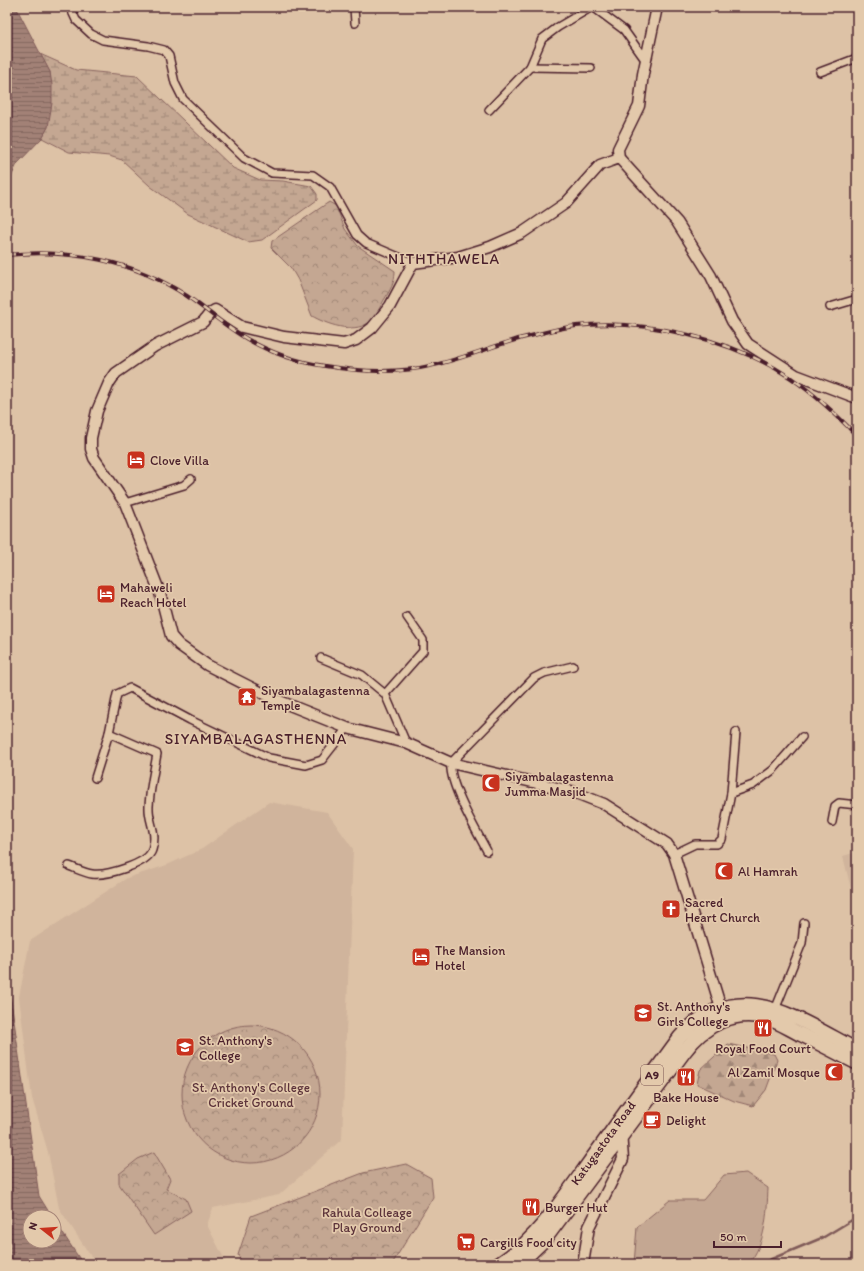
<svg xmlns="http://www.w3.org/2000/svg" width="864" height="1271" viewBox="0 0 864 1271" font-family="Itim,sans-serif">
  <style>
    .built { fill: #d0b49c }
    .grass { fill: #c4a792; stroke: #87635e }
    .forest { fill: url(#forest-firs); stroke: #87635e }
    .wetland { fill: url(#wetland-marsh); stroke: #87635e }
    .park { fill: url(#park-crowns); stroke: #87635e }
    .water { fill: url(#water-rules); stroke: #7f5a58 }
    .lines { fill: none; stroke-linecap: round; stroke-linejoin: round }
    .stream { stroke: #7f5a58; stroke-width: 2.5 }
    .street-casing { stroke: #4a1f2b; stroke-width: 10 }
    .secondary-casing { stroke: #4a1f2b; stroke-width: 13 }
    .highway-casing { stroke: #4a1f2b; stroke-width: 16 }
    .street { stroke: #e3c9ab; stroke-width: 7 }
    .secondary { stroke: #e3c9ab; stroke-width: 10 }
    .highway { stroke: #e3c9ab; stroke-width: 13 }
    .rail-casing { stroke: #4a1f2b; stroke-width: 4 }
    .rail { stroke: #e3c9ab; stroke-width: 2.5; stroke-dasharray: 8; stroke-linecap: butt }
    .labels { text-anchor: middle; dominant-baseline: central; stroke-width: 3.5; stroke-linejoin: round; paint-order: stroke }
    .shield { fill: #e3c9ab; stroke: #785251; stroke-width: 1 }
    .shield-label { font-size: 12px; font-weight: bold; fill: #4a1f2b }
    .poi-label { font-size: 13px; fill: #4a1f2b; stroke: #e3c9ab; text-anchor: start }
    .park-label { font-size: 13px; fill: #5c333a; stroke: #e3c9ab }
    .street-label { font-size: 13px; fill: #4a1f2b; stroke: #e3c9ab }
    .quarter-label { font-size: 15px; letter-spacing: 1px; fill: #4a1f2b; stroke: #e3c9ab }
  </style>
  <defs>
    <pattern id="forest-firs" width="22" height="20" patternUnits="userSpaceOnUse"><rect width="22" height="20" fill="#c4a792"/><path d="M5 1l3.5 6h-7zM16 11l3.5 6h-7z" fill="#a18777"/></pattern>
    <pattern id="wetland-marsh" width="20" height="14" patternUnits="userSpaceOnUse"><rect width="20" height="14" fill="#c4a792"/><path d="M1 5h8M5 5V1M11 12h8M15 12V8" fill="none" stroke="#a18777"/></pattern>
    <pattern id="park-crowns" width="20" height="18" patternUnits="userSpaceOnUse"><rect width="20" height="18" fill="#c4a792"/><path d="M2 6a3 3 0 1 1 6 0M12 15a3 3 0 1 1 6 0" fill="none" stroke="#a18777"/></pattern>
    <pattern id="water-rules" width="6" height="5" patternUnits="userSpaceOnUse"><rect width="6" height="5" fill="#a28176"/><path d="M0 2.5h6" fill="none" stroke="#866961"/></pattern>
  </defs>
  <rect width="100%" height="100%" fill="#ddc2a6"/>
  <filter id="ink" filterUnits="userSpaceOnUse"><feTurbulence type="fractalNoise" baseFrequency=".025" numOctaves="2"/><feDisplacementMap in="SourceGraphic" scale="8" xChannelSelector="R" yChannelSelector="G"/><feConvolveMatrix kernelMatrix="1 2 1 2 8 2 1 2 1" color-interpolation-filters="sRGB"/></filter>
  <g filter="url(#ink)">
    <g class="built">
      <polygon points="269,802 327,812 353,849 342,1139 279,1195 213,1208 207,1225 227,1264 96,1264 59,1208 48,1152 32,1098 19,997 30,941 127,878 167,865 202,849"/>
      <polygon points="857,852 857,888 851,889 843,856"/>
    </g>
    <path class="grass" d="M746,1173l22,15c-1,25 -2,56 -20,76h-114l3,-37 33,-27h33l21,-25z"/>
    <polygon class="forest" points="728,1044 774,1054 777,1060 766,1090 753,1106 734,1101 697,1084 700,1070"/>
    <polygon class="wetland" points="40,54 76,70 137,76 233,168 260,180 283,181 311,186 317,194 317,200 262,240 248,242 188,214 150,186 122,160 109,156 69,152 42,138 48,127 50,72"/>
    <g class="park">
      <path d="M329,202l7,4 9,23 13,17 37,25c0,12 -5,19 -11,29 -4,7 -9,18 -16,23 -15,11 -42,1 -56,-7l-14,-36 -7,-12 -20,-20 1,-7z"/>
      <circle cx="251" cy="1094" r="69"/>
      <polygon points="154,1152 170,1179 166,1189 186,1199 191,1211 154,1235 119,1184 119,1174 138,1159"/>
      <polygon points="406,1164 431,1178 433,1197 392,1264 243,1264 238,1255 251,1216 363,1173"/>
    </g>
    <g class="water">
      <polygon points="7,7 16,7 50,72 52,85 52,103 48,127 42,138 17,164 12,175 7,195"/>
      <polygon points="7,972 39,1196 52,1217 30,1217 30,1241 54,1241 54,1220 83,1264 7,1264"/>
    </g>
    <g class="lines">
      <polyline class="stream" points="766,1264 769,1260 824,1237 857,1217"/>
      <defs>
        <g id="street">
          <polyline points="70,7 76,20 91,34 103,40 148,46 164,50 169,56 175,83 183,99 244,158 272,173 313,175 330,187 357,235 366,243 413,263"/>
          <polyline points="354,7 355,23"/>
          <polyline points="593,7 624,30 646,61"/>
          <polyline points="530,67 591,68"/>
          <polyline points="820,72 857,58"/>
          <polyline points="489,110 530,67 542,39 558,27 592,7"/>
          <polyline points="830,307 857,299"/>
          <polyline points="125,503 184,485 191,479"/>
          <polyline points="321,658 362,675 385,694 406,743"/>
          <polyline points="385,694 423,651 423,640 407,617"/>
          <polyline points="95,778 109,733 117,694 130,688 190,720 269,758 306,765 322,760 347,728"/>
          <polyline points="731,793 753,785 773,770 802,737"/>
          <polyline points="832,822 835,806 839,803 857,805"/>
          <path d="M487,851c-10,-19 -39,-68 -36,-88l83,-85 10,-5 29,-7"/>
          <polyline points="674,854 695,844 717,844 722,839 731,793 736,732"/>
          <path d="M69,866c8,3 16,7 23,8 14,2 56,-10 60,-24 6,-19 -4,-27 -3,-44 1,-18 5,-35 8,-52l-48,-21"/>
          <polyline points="775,1010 802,943 804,923"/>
        </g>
        <g id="secondary">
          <polyline points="619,158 600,165 566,203 522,233 490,247 458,257 413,263 390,306 372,328 356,340 344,344 284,337 242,327 215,310 210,313 203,322 155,346 116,373 109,383 97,411 91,438 91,449 94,458 125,503 160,593 171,636 179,645 207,665 272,698 347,728 406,743 451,763 571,791 604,804 667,844 674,854 723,1015"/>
          <polyline points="619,158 677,222 711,276 732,321 748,344 796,375 857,398"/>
          <polyline points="619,158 618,149 639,106 643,74 657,7"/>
          <polyline points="583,1264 589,1227 623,1159 621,1132"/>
        </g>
        <g id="highway">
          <path d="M499,1264c39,-24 70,-74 97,-111 28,-39 56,-78 84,-116 58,-64 117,-18 177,13"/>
          <path d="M519,1264l26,-25 139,-187c20,-27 51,-44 85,-33 12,4 22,11 33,16 19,9 37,19 55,28"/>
        </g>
      </defs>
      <use href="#street" class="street-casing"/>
      <use href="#secondary" class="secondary-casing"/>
      <use href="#highway" class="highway-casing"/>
      <use href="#street" class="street"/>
      <use href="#secondary" class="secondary"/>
      <use href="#highway" class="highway"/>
      <defs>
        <path id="rail" d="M7,255c62,-7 127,6 180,41 20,14 39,31 60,43 24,14 50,23 78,27 36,6 73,8 109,-1 30,-7 59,-19 88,-27 18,-4 36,-10 54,-12 69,-8 158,14 215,52 25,17 46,37 66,58"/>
      </defs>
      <use href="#rail" class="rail-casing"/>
      <use href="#rail" class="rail"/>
    </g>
  </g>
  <defs>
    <symbol id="hotel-square" viewBox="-11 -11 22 22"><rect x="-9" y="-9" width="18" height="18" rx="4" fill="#c8321e" stroke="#e3c9ab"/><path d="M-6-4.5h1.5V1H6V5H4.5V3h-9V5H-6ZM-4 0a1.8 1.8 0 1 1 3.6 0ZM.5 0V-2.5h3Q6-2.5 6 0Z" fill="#fff"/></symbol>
    <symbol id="temple-square" viewBox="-11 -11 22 22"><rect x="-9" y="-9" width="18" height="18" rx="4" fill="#c8321e" stroke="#e3c9ab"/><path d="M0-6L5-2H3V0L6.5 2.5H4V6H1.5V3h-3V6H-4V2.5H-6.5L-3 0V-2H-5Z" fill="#fff"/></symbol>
    <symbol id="mosque-square" viewBox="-11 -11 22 22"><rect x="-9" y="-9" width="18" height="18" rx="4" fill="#c8321e" stroke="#e3c9ab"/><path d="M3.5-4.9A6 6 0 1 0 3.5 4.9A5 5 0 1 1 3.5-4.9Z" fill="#fff"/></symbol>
    <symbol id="church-square" viewBox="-11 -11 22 22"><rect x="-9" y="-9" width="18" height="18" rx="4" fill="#c8321e" stroke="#e3c9ab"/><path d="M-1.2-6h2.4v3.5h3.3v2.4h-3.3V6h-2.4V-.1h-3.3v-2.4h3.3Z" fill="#fff"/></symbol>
    <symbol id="school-square" viewBox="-11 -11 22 22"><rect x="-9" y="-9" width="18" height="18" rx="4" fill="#c8321e" stroke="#e3c9ab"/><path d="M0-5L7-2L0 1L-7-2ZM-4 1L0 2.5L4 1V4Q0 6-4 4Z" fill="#fff"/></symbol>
    <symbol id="restaurant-square" viewBox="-11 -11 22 22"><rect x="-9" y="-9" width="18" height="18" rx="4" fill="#c8321e" stroke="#e3c9ab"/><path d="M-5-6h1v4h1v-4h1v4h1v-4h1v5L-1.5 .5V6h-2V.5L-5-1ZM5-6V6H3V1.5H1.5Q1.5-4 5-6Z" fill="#fff"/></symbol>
    <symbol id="cafe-square" viewBox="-11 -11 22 22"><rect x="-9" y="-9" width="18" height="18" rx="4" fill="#c8321e" stroke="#e3c9ab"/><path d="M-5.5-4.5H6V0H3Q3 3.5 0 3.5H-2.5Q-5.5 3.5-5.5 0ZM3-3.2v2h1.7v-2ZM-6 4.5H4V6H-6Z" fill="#fff"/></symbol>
    <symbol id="supermarket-square" viewBox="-11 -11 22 22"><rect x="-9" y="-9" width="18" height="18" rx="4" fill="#c8321e" stroke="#e3c9ab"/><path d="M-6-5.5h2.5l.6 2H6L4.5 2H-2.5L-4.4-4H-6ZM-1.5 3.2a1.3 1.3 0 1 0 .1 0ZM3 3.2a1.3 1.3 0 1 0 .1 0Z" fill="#fff"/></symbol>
  </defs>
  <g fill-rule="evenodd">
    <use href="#hotel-square" x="125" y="449" width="22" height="22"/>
    <use href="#hotel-square" x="95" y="583" width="22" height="22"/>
    <use href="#temple-square" x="236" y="686" width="22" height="22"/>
    <use href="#mosque-square" x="480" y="772" width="22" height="22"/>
    <use href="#mosque-square" x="713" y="860" width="22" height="22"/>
    <use href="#church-square" x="660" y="898" width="22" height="22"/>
    <use href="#hotel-square" x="410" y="946" width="22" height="22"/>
    <use href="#school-square" x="632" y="1002" width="22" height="22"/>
    <use href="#restaurant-square" x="752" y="1017" width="22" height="22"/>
    <use href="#school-square" x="174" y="1036" width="22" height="22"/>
    <use href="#mosque-square" x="823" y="1061" width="22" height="22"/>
    <use href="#restaurant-square" x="675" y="1066" width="22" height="22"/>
    <use href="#cafe-square" x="641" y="1109" width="22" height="22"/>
    <use href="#restaurant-square" x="520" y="1196" width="22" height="22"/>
    <use href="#supermarket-square" x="455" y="1231" width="22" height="22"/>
  </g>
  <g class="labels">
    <rect class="shield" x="641" y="1065" width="22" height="20" rx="3"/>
    <g class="shield-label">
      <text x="652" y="1075">A9</text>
    </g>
    <g class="poi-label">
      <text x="150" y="460">Clove Villa</text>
      <text x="120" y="587">Mahaweli<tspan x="120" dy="15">Reach Hotel</tspan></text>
      <text x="261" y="690">Siyambalagastenna<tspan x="261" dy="15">Temple</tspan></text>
      <text x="505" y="776">Siyambalagastenna<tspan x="505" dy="15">Jumma Masjid</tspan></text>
      <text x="738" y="871">Al Hamrah</text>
      <text x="685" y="902">Sacred<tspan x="685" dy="15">Heart Church</tspan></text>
      <text x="435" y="950">The Mansion<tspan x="435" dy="15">Hotel</tspan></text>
      <text x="657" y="1006">St. Anthony's<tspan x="657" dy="15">Girls College</tspan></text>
      <text x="199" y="1040">St. Anthony's<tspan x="199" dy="15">College</tspan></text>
      <text x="763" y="1048" text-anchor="middle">Royal Food Court</text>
      <text x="820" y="1072" text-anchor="end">Al Zamil Mosque</text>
      <text x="686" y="1097" text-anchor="middle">Bake House</text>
      <text x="666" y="1120">Delight</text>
      <text x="545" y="1207">Burger Hut</text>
      <text x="480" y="1242">Cargills Food city</text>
    </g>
    <g class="park-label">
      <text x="251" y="1087">St. Anthony's College<tspan x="251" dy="15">Cricket Ground</tspan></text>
      <text x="367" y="1212">Rahula Colleage<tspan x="367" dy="15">Play Ground</tspan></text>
    </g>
    <g class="street-label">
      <text transform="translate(603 1143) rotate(-54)">Katugastota Road</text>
    </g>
    <g class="quarter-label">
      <text x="444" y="259">NITHTHAWELA</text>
      <text x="256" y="739">SIYAMBALAGASTHENNA</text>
    </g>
  </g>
  <rect width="864" height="1271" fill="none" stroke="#e3c9ab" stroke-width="24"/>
  <rect x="12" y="12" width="840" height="1247" fill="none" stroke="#4a1f2b" stroke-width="1.5" filter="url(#ink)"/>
  <g transform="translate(42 1229) rotate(287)"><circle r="19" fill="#e3c9ab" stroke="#a68578"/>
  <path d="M0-3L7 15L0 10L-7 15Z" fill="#c8321e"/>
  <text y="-6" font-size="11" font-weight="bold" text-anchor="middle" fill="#4a1f2b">N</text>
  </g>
  <path d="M714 1241v6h67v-6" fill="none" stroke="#4a1f2b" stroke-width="2"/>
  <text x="720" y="1241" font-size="12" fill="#4a1f2b" stroke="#e3c9ab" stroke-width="3" paint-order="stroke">50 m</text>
</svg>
